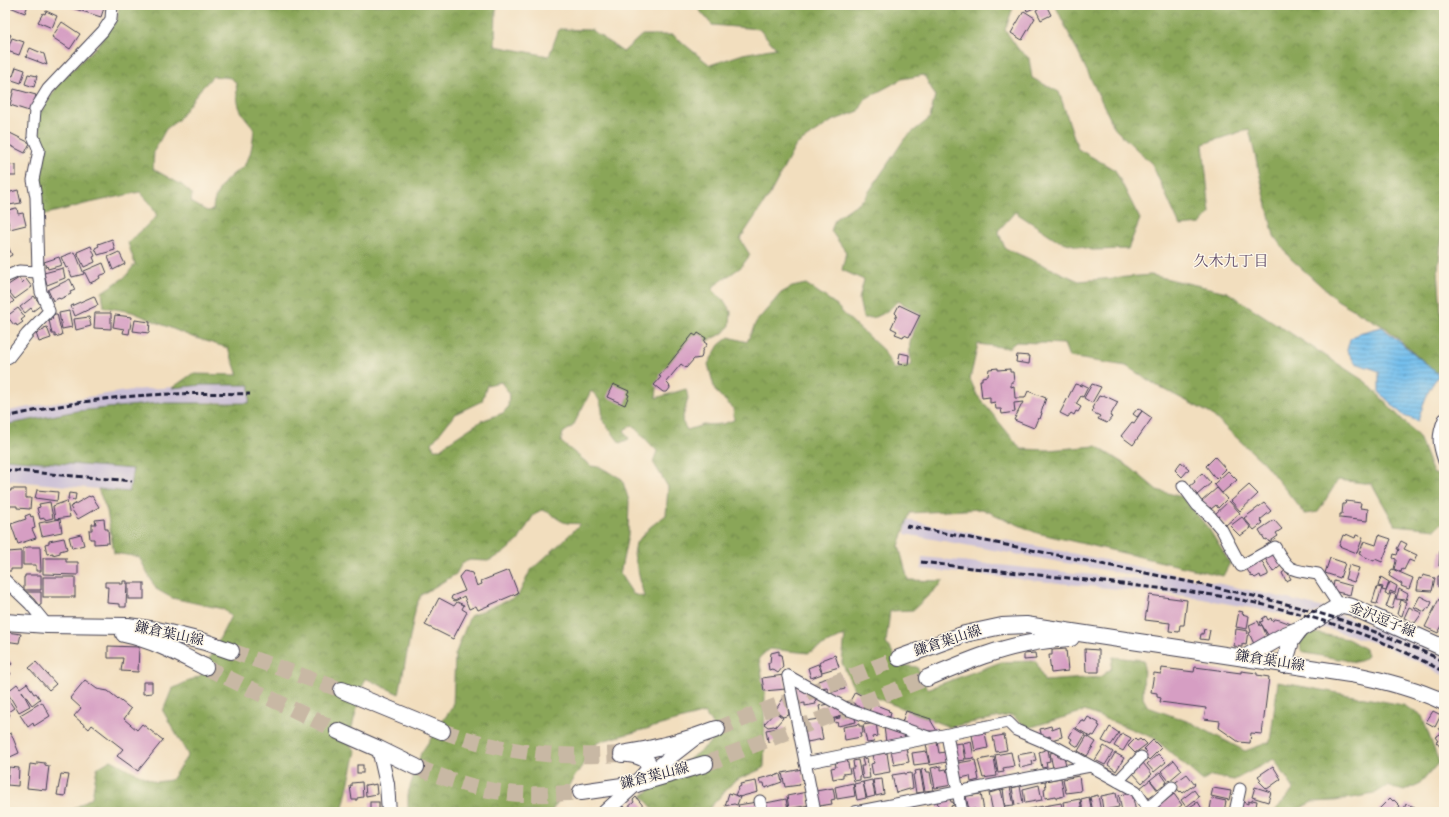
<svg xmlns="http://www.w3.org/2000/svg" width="1449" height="817" viewBox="0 0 1449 817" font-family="'Sorts Mill Goudy','Noto Serif JP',serif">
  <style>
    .railway { fill: #cabfd6 }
    .forest { fill: url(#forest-crowns); stroke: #56644a; fill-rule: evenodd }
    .water { fill: url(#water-rules); stroke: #4b7094 }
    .building { fill: #d69ec3 }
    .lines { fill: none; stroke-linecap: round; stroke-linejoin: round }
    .secondary-tunnel { stroke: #c8b8a4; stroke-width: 16; stroke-dasharray: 16 8; stroke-linecap: butt }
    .minor-casing { stroke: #413e4f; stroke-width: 13 }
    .tertiary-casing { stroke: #413e4f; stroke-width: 16 }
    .secondary-casing { stroke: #413e4f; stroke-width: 18 }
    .minor { stroke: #fff; stroke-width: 11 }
    .tertiary { stroke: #fff; stroke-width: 14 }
    .secondary { stroke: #fff; stroke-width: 16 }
    .rail { stroke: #22223b; stroke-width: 3; stroke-dasharray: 6 3; stroke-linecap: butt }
    .labels { text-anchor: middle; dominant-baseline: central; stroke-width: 3; stroke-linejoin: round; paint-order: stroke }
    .street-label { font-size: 14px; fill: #22223b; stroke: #fcf5e5 }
    .neighbourhood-label { font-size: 15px; fill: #614d6b; stroke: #fcf5e5 }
  </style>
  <defs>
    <pattern id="forest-crowns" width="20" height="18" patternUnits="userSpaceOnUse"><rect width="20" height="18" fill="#8aa659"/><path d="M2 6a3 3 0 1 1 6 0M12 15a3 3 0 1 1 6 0" fill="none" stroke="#70874b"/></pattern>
    <pattern id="water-rules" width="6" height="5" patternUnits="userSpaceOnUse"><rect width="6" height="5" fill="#74bfed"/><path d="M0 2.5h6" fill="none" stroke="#5f9bc1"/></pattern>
  </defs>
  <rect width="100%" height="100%" fill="#fcf5e5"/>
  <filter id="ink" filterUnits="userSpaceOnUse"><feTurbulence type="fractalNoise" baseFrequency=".025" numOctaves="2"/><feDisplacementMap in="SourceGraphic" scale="8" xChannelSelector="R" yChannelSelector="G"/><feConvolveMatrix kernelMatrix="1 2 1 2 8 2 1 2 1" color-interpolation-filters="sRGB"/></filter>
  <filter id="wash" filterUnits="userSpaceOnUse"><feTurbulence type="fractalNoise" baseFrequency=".012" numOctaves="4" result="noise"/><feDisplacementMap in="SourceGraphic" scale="16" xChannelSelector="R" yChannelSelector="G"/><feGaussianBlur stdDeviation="0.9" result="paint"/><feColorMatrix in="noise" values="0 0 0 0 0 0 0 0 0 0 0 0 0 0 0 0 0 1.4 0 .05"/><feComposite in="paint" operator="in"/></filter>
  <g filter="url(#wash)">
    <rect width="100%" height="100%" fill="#f2debe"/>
    <g class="railway">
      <polygon points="202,385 251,385 250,403 212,402 77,411 5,425 5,412 18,409 74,399 132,390"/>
      <polygon points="5,459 133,469 132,481 129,492 5,480"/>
      <polygon points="907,520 1189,577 1271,595 1324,608 1300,621 1299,618 1268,611 1186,596 921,569 922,557 1142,580 1143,577 905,534"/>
      <polygon points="1337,614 1390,633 1444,657 1444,676 1429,667 1384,646 1346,634 1317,626"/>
    </g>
    <g class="forest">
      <path d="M119,5h379l-2,5 -1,36 54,10 10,-27 33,1 31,22 19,-17h31l37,30 33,-11 33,-6 -17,-19 -47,-4 -17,-20h319l-9,25 14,20 10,8 3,20 27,14 19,57 37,21 25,49 -12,30 -36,1 -33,-9 -44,-29 -17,19 7,17 74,33 72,-6 76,17 139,90 53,55 14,36 11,5v43l-8,8 -41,-4 -23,-41 -34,-4 -20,32 -13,2 -41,-51 -53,-49 -55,-29 -30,-19 -57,-9 -5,-13 -48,-2 -8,6 -30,-4 -8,35 7,16 44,54 27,1 48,-4 35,22 26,22 25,7 27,32 21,34 -7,13 -186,-43 -55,-24 -72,4 -11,33 9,34 36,1 -31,29 -23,1 -4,32 14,22 17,2 10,22 74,-27 35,-1 8,20 56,-4 11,-8 2,-12 31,3 -1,38 5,9 44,16 53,28 25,-9 8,-60 125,23 19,11 17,46 -18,21 -17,8 -17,-5 -13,8 -39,7 -23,1 -19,10h-19l20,-23 -20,-30 -40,21 -23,-4 -8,5 -49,-43 -69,-27 -57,17 -17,-13 -62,12 -95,-38 -12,-26 3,-28 -37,18 -39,-4 -10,9 6,35 -1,75 -30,13 -28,31h-50l-14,-16 77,-60 -14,-23 -107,29 -47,70h-143v-19l13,-40 32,-47 2,-51 15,-39 48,-20 12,-25 33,-30 17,-17c-4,-1 -9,0 -13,-1 -10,-2 -16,-12 -26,-13l-8,6 -15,25 -16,13 -14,7 -18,-1 -8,3 -6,11 -35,21 -5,11 -17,88 -34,-16 -17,64 8,9 -14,61h-273l23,-15 5,-29 14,-8 21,11 24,11 15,-2 17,-25 -25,-44 9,-22 29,-14 30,-59 -8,-7 -51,-11 -16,-9 -17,-32 -25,-4 -7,-42 -9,-22 31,3 4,-23 -128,-10v-34l72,-14 82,-8h90l1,-18h-48l-30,3 20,-14 46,1 -10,-27 -38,-12 -58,-24 -28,-5 -2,-15 23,-15 10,-13 -7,-21 29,-27 -7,-13 -10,-11 -55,12 -46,12 -5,-24 7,-41 -3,-35 23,-35 36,-35 20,-26zM924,75l11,20 -5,23 -25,20 -41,61 -29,20 -4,12 15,21 -4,18 22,10 -5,19 4,19c16,1 24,-6 35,-17l23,13c-9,22 -15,26 -9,51l-18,4 -11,-19 -37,-34 -12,-13 -28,-19 -14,3 -11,6 -25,29 -9,20 -18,-5 -10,8 -11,19 7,27 18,17 1,12 -11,4 -20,1 -16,5 -5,-9 6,-23 -2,-9 -30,9 1,-10 9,-14 30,-32 13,-2 9,-4 8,-5 4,-6 1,-13 -8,-13 -7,-5 -3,-4 1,-4 27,-19 9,-12 -10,-16 29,-43 27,-51 36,-24 27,-10 6,-12 37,-20zM213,76l18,2 5,5c2,24 1,26 18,45 -1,11 -2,27 -9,36 -2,4 -8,7 -12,10 -11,9 -20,22 -20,36l-6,1 -16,-9 1,-8 -10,-9 -29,-16 1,-18 12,-22 12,-9 21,-29zM501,382l8,11 -1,14 -5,6 -22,8 -35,23 -4,5h-8l-2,-6 23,-29 27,-13 5,-16zM591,391c10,7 12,17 11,28l18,24 9,-4 -5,-9 8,-5 25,26 -4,11 15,25 -2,28 -16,12 -14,16 -2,11 10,43 -11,-3 -13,-20 8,-39 1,-34 -7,-22 -22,-12 -9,-1 -30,-24 2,-9 10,-7z"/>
      <polygon points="1055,5 1444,5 1444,219 1438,269 1444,356 1437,373 1386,328 1337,300 1290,258 1274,236 1249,129 1203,144 1210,213 1201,224 1180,226 1152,164 1115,129"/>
      <polygon points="1315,633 1348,639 1365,649 1367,656 1362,660 1356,662 1305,653 1301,650 1300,643 1306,636"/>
    </g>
    <path class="water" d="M1382,327l55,46 1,4c-11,12 -15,29 -20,44l-14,-5 -25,-24v-21l-24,-8 -8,-13 3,-11 9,-6z"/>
    <g id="blocks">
      <g class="building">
        <polygon points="5,5 28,5 25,13"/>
        <polygon points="73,5 105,5 101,17 72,8"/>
        <polygon points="1025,5 1041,5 1027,11"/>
        <polygon points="1046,5 1051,15 1041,20 1036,10"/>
        <polygon points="46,11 57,16 52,28 38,22 43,13 45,14"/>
        <polygon points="1024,11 1035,18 1022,40 1011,33"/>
        <polygon points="62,22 80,34 70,49 52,37"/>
        <polygon points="5,32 11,35 7,43 5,43"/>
        <polygon points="12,38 24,42 19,55 7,51"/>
        <polygon points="30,48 44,54 47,65 26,57"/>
        <polygon points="16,67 25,70 21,83 6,78 7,74 13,76"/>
        <polygon points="28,74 37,76 34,87 25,84"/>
        <polygon points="14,89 36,95 32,112 10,105"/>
        <polygon points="10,133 30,143 25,153 5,143"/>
        <polygon points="5,164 16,165 16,176 5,176"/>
        <polygon points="18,190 21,203 9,205 7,193"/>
        <polygon points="16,208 17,208 18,214 23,213 26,225 10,229 6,214 9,213 8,210"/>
        <polygon points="112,239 115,250 98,255 95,248 99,246 98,244"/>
        <polygon points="8,246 12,255 6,258 7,261 5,262 5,248"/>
        <polygon points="91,246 95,256 93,257 95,262 84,267 77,252"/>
        <polygon points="74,252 75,254 76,254 84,274 72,277 68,267 66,268 61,257"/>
        <polygon points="119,252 125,264 113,270 108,257"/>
        <polygon points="59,257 62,265 48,269 47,266 46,267 44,262"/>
        <polygon points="103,263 107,273 99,276 100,278 97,280 90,283 84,271"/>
        <polygon points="63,268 65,278 47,285 44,273"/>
        <polygon points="19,278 22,283 26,279 32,287 15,299 5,287"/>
        <polygon points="70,279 75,290 70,292 71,294 60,299 59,298 53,301 48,290"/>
        <polygon points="5,291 14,301 5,309"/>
        <polygon points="34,296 41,305 33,311 31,308 25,313 20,307"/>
        <polygon points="94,296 98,305 75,316 71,306"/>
        <polygon points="899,305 920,315 909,337 904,335 903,337 895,334 897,331 891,328 897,315 895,313"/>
        <polygon points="18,308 25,317 21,320 23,322 17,326 16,324 14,325 7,316"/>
        <polygon points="69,311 72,327 62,329 59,313"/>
        <polygon points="95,313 111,313 111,329 94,328"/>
        <polygon points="55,314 57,314 62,335 55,337 55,334 52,334 49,320 53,319 52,316"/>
        <polygon points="115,315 132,317 129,334 123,333 124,329 113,327"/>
        <polygon points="89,317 91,326 76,330 74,319"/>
        <polygon points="135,320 150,322 149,333 133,331"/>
        <polygon points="47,327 51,338 39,342 36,333 44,330 44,328"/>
        <polygon points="698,333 706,338 704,342 707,344 702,351 702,355 701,358 694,359 686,368 681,364 666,382 669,385 670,388 667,392 663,392 654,385 661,377 659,376 693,334 696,336"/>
        <polygon points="900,353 909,355 908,365 898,364"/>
        <polygon points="1017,355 1030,356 1029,364 1016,362"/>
        <polygon points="998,368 998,370 1010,369 1010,372 1013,372 1014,382 1011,382 1011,387 1014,386 1015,398 1025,398 1028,391 1046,398 1041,413 1042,413 1040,419 1038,418 1034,428 1014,420 1023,402 1014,403 1015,412 1002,414 1001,409 996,409 995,402 990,403 990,397 982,398 980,380 982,380 982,377 988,376 989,369"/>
        <polygon points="613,384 629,391 627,394 629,395 625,405 607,397"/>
        <polygon points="1075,384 1082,386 1082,384 1088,387 1083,397 1081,396 1076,404 1081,407 1078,412 1076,411 1074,415 1071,413 1068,417 1060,413"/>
        <polygon points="1092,384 1101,387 1092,403 1084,398"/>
        <polygon points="1103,395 1118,402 1110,416 1112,417 1107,423 1098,419 1100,416 1092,412 1093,409 1092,408 1099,396 1102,397"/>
        <polygon points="1138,408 1142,411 1137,417 1133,414"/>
        <polygon points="1142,411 1152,418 1133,445 1121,436 1132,422 1134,423"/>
        <polygon points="1215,457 1226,469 1216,479 1206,466"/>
        <polygon points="1181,462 1189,469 1182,477 1175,470"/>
        <polygon points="1228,471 1237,480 1222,493 1214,484"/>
        <polygon points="1202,473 1211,483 1197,495 1189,487 1195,482 1194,480"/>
        <polygon points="1249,485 1258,494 1240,511 1231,501"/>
        <polygon points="1217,488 1227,499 1218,508 1216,505 1211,509 1210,507 1209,508 1202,501"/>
        <polygon points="11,489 26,489 26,498 31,498 30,509 17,508 17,506 8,506 8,491 11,491"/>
        <polygon points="37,490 58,492 57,501 35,498"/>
        <polygon points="69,493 76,494 75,500 68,499"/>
        <polygon points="89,496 90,497 92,496 99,507 78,519 70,507"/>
        <polygon points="67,501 70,517 55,519 53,506"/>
        <polygon points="1229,501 1240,513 1226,525 1221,520 1219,521 1214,515"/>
        <polygon points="1346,501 1361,503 1360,508 1368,509 1367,521 1340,518 1340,514 1342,514 1343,504 1345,504"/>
        <polygon points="50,502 53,518 45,520 45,518 40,519 37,508 40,507 39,504"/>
        <polygon points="1264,503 1271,511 1260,520 1263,523 1254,530 1244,518"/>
        <polygon points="30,514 31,517 33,516 35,528 32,529 36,538 18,544 11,524 26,519 25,516"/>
        <polygon points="1242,517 1251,528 1240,536 1230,526"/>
        <polygon points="60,519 62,532 42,536 39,523"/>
        <polygon points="104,519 105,529 108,529 109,543 94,544 94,539 90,539 89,530 92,530 92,524 96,524 95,520"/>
        <polygon points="1274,520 1282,529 1276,533 1278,536 1269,542 1267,539 1265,540 1259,530"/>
        <polygon points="81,534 84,545 72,548 69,537"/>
        <polygon points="1346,534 1355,538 1356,535 1363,537 1357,553 1339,546 1343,535 1346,536"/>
        <polygon points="1379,535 1391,539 1382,562 1375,559 1374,561 1359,554 1364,541 1376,545"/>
        <polygon points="64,538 67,549 60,551 60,553 53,555 53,553 47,554 45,544 49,543 49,541"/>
        <polygon points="1401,541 1407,544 1404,549 1417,555 1414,562 1409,560 1404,570 1402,569 1401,572 1394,569 1396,561 1396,559 1393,558 1394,554 1397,555 1399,549 1397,549"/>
        <polygon points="28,547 40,547 41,571 36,571 36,565 23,565 23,549"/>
        <polygon points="21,551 21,569 11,569 11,571 5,571 6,555 8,555 8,552"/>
        <polygon points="1440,551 1444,551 1444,566 1439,566"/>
        <polygon points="1275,553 1282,565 1273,572 1265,558"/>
        <polygon points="43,558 66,558 66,562 78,562 78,575 43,574"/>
        <polygon points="1330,558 1345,563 1340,578 1325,573"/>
        <polygon points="1261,560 1268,573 1268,575 1261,578 1260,575 1255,578 1253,576 1252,577 1246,568"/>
        <polygon points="1349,565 1359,568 1354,582 1345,579"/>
        <polygon points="1392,569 1413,578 1409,589 1401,586 1402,584 1389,576"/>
        <polygon points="509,570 518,593 478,610 476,606 469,609 464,596 455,601 451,599 452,596 465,591 459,577 464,571 472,573 477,586 482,584 481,581"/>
        <polygon points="1286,570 1291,579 1286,581 1282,573"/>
        <polygon points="1442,574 1444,574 1444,587 1438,587 1438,576 1442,576"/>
        <polygon points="25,575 41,575 41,590 24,590 24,577 25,577"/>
        <polygon points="1423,575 1435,578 1432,591 1417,590 1419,578 1422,579"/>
        <rect x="43" y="577" width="32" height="20"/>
        <polygon points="1381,577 1389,582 1386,591 1382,590 1383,587 1378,586"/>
        <polygon points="123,581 127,581 126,607 120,607 120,604 107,603 108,587 105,587 105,582 119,582 119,584 123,584"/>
        <polygon points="1334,581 1352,586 1350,595 1337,592 1333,587"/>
        <polygon points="1390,582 1397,586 1395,593 1390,591 1389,595 1385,594"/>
        <rect x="128" y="583" width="16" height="16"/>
        <polygon points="1377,587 1382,588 1377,604 1372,603"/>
        <polygon points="1399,589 1408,594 1406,600 1396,599"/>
        <polygon points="24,592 41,592 41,605 35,605"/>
        <polygon points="1391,593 1396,595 1392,609 1386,607"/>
        <polygon points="1149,595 1187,600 1184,625 1180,625 1179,632 1169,631 1170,623 1145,620"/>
        <polygon points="1420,596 1432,602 1429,609 1427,608 1425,612 1414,607"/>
        <polygon points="439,598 454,606 457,602 464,605 462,609 467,612 453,639 425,625"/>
        <polygon points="1439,599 1444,600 1444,622 1438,633 1425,627"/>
        <polygon points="1401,600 1406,602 1402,616 1397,614"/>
        <polygon points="1409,607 1422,613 1415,623 1404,618"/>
        <polygon points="1239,611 1243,612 1242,614 1249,616 1247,629 1236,627"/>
        <polygon points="1266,616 1268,620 1271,618 1272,621 1275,619 1280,620 1291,624 1292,625 1270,638 1260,622 1263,621 1262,619"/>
        <polygon points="1258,621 1260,626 1262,625 1268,639 1254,644 1249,633 1251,632 1249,625"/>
        <polygon points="1204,629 1210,630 1208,640 1200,639 1201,634 1203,634"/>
        <polygon points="1236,629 1248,631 1246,645 1242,644 1242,647 1234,646"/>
        <polygon points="6,632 21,634 19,643 5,641"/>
        <polygon points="108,646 139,647 138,672 121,671 123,658 108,658"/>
        <polygon points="1066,649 1068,671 1051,673 1049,655 1052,655 1052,650"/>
        <polygon points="1085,649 1099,650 1099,672 1086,672"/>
        <polygon points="779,651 779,655 781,654 783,667 778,673 772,669 769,670 768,663 770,663 771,653"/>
        <polygon points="1035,653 1036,659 1024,660 1024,654"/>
        <polygon points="5,655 12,664 7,668 11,674 5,678"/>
        <polygon points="835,655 839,667 822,672 819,663 822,661 822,660"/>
        <polygon points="36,662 56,684 49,690 29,668"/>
        <polygon points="818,664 822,674 811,678 808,668"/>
        <polygon points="1195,667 1241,673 1241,671 1257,673 1257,675 1269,677 1262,734 1251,733 1250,743 1239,742 1219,728 1220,721 1204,719 1206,708 1160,702 1161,698 1157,697 1157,693 1151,692 1154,673 1161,674 1162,668 1194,672"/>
        <polygon points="840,674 845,689 829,693 827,687 820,688 818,681"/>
        <polygon points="784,675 786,689 764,691 762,678"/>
        <polygon points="85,680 97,689 108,691 131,709 124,719 137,730 142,724 163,740 138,771 117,756 123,749 92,725 89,729 74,716 81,708 70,698"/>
        <polygon points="143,682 152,682 152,693 143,694"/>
        <polygon points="27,683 34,694 36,693 40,699 32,705 22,691 30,706 19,712 7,692 17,684 20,688"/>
        <polygon points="803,685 804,692 810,690 814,695 816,704 805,706 805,703 798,704 795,687"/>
        <polygon points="855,692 868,699 863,709 850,701"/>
        <polygon points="5,695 14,708 8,712 10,715 5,718"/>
        <polygon points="788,696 790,704 787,704 789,715 783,717 775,711 784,697"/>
        <polygon points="42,702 50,716 34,726 33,723 28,727 20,715"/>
        <polygon points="872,702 876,704 876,705 889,710 888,711 891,712 890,717 883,715 883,717 869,712"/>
        <polygon points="832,703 842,710 843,715 839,716 839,717 822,721 819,706"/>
        <polygon points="906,711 931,719 931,721 937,731 927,731 902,722"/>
        <polygon points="1433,711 1441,715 1435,727 1426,722"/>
        <polygon points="775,712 783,718 775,727 774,726 768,727 764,724"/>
        <polygon points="851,714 854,715 856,722 838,726 837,722 835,723 834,719 840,718 839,716"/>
        <polygon points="1088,717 1099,723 1098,725 1100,726 1094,736 1092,735 1091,737 1076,728 1081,720 1085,722"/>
        <polygon points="819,719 823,739 807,742 804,725 806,725 805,721"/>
        <polygon points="876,723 878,736 873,737 874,742 867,743 863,725"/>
        <polygon points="859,724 859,726 862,726 863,733 860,733 861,737 845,740 843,727"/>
        <polygon points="1444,724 1444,749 1443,750 1436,742 1438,741 1435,737 1442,733 1439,728"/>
        <polygon points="1051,726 1052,730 1060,727 1062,737 1051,740 1050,736 1042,738 1040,729"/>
        <polygon points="784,727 785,740 768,742 766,730"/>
        <polygon points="884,727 904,733 905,738 886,742"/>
        <polygon points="1110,727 1119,733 1111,745 1102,741"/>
        <polygon points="1074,728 1085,735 1078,747 1070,742 1072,739 1069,737"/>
        <polygon points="11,733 19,753 8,758 5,751 5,735"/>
        <polygon points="985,733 988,748 975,751 972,735"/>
        <polygon points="1122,733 1131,738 1123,751 1114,746"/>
        <polygon points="1004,735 1007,750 996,752 993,737"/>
        <polygon points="1087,736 1096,742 1087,756 1078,751"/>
        <polygon points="1135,739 1137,741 1140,739 1142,741 1143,740 1147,744 1135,753 1128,746"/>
        <polygon points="1153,740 1161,748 1149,760 1144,755 1147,752 1144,749"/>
        <polygon points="971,741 974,758 966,759 963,743"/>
        <polygon points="937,742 939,753 945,752 947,762 930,765 926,744"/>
        <polygon points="962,743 965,760 957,761 954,744"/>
        <polygon points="1104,746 1113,752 1105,765 1095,760"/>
        <polygon points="906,748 909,762 894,765 891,750"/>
        <polygon points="1048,749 1050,761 1046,762 1047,767 1042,768 1039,752"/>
        <polygon points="926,751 929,763 914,765 912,753"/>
        <polygon points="1011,752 1014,766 1003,768 1004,772 998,773 995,755"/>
        <polygon points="1034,752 1036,760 1032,761 1033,765 1020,768 1017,755"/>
        <polygon points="1055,752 1055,754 1057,754 1058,757 1064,757 1066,765 1053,768 1050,753"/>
        <polygon points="887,753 890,772 873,775 871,764 874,763 872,755"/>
        <polygon points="1115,753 1124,758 1116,771 1108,765"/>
        <polygon points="1158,754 1166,762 1154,772 1147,764"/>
        <polygon points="994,757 997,776 983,778 978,760"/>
        <polygon points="867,758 870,778 863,779 861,766 864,766 862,759"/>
        <polygon points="847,759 850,773 843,774 843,777 833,779 831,768 836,767 835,761"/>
        <polygon points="858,760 861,776 860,776 860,780 854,781 851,768 854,768 853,761"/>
        <polygon points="975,760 979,780 971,782 970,776 961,778 958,763"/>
        <polygon points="1174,760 1182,770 1169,781 1161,771"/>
        <polygon points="37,762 45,763 45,765 49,766 46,790 27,788 30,764 37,765"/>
        <polygon points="1143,763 1152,774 1142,783 1132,772"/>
        <rect x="357" y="765" width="6" height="8"/>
        <polygon points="941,766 941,770 946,769 947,772 949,771 952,785 935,788 931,768"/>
        <polygon points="1273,766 1281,779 1267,789 1259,781 1261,780 1258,776"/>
        <polygon points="9,767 19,768 18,786 7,785"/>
        <polygon points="802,769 805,783 799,784 800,785 785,787 782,773"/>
        <polygon points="926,769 927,772 930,772 933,790 925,791 921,770"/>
        <polygon points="920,770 924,792 916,793 913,775 916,774 915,771"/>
        <polygon points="1160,772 1167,782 1158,789 1150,780"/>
        <polygon points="905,773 905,774 911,773 913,788 896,793 892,775"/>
        <polygon points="61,774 69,775 65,796 57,795"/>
        <polygon points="780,774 782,782 765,788 764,783 760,783 759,779 773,775 774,776"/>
        <polygon points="1187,774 1195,784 1183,793 1181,791 1180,792 1173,784"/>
        <polygon points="1079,776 1081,791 1066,793 1063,779"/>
        <polygon points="1061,778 1064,796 1056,798 1056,796 1045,798 1044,789 1046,788 1045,781"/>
        <polygon points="882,779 884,794 876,796 873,780"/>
        <polygon points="872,780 875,796 867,798 863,782"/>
        <polygon points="1150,780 1158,791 1148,798 1140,788"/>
        <polygon points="756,781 758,792 739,797 735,795 739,787 741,786 740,784"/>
        <polygon points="362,782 363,797 357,798 357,800 352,800 350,786 352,786 352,783"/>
        <polygon points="863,782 866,798 857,800 854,784"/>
        <polygon points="853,783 855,796 837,799 835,787"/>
        <polygon points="372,784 372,785 376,784 377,794 366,796 365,785"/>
        <polygon points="1039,785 1042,800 1025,803 1023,789"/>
        <polygon points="1020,786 1023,803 1015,805 1012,788"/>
        <polygon points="1010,787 1014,805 1005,806 1003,788"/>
        <polygon points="1255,787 1271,792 1268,802 1252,797"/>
        <polygon points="833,788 835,799 831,800 832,804 819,806 816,791"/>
        <polygon points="1213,788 1231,791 1229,800 1211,796"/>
        <polygon points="1001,790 1005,809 993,812 989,793"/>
        <polygon points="1194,790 1199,797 1186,807 1181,800"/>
        <polygon points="807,792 809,805 789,809 787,796"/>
        <polygon points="729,793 740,797 737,805 734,804 725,806"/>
        <polygon points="1116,793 1119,807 1103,810 1101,796"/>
        <polygon points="1132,793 1136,812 1122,812 1119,795"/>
        <polygon points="981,794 984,811 976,812 975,809 969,810 966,796"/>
        <polygon points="1174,794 1182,805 1173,812 1158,812 1155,809"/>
        <polygon points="1098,795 1101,812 1093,812 1090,797"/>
        <polygon points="636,797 648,812 621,812 620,810 624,806 626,809 634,802 633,800"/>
        <polygon points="1089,797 1092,812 1083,812 1081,799"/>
        <polygon points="950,798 951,802 953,802 954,805 951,806 952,812 939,812 937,800"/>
        <polygon points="1212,798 1226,801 1224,812 1210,809"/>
        <polygon points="1390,798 1393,801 1394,800 1400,806 1395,812 1380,812 1378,810"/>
        <polygon points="786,799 788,810 769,812 766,803"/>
        <polygon points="1080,799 1082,812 1065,812 1063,802"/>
        <polygon points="1252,800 1257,801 1255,812 1239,812 1243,802 1248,804 1248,801 1252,802"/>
        <rect x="370" y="802" width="9" height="10"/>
        <polygon points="757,802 759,812 740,812 738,805"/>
        <polygon points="1198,802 1204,812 1187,812 1186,809"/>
        <polygon points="1061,803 1063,812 1046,812 1044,806"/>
        <polygon points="1406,804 1415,807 1413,812 1400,812 1401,808 1404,809"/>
        <polygon points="913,806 914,812 899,812 899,808"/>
        <polygon points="1043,806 1044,812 1027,812 1026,810"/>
      </g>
    </g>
  </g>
  <g filter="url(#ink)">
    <use href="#blocks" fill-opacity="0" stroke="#413e4f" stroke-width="1"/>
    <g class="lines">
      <g class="secondary-tunnel">
        <polyline points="231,651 342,690"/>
        <polyline points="205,667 338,731"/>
        <polyline points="717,729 899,658"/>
        <path d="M442,731c37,13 76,22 116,24 21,1 43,0 64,-1"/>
        <polyline points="705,764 927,678"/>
        <path d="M416,767c28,11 56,21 85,25 27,4 53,2 80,0"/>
      </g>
      <defs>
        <g id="minor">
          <polyline points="5,277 19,271 38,272 36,197 33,180 39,150 33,136 35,110 48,89 103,31 111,19 112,5"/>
          <polyline points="5,359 9,357 27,334 49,311 41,292 38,272"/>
          <path d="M1444,419c-7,17 -6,25 0,42"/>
          <path d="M1183,486l14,19 14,12 11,13 19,36 34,-19c15,26 15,22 43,27l21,32"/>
          <polyline points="5,580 30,604 47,625"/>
          <polyline points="788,676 849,710 928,737"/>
          <polyline points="788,676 815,812"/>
          <polyline points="947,735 962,812"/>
          <polyline points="805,763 1008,722 1016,730 1056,747 1136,791 1150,812"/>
          <polyline points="1118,781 1141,757"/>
          <polyline points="760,801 762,812"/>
          <polyline points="1147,809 1172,787"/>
          <polyline points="855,812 1090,766"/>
          <polyline points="1235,812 1240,789"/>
        </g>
        <g id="tertiary">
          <polyline points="379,749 387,784 389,812"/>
          <polyline points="605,812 636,784 695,738"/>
        </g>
        <g id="secondary">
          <polyline points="5,622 47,625 128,626 157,630 205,642 231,651"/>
          <path d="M124,634c29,6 55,20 81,33"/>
          <path d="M899,658l66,-24 37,-8 24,-1 324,49c32,6 64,14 94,28"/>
          <polyline points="1244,658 1285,635 1300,629 1339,606 1343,605 1352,607 1444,648"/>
          <polyline points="1284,665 1291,641 1300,629"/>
          <path d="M927,678c34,-14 68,-29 104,-35 13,-3 27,-4 40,-5"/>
          <polyline points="342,690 442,731"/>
          <polyline points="338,731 379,749 416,767"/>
          <path d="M622,754c32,-5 64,-13 95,-25"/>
          <path d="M628,754c9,1 26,5 19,18 -3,4 -8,8 -11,12"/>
          <polyline points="581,792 636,784 705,764"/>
        </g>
      </defs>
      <use href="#minor" class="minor-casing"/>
      <use href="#tertiary" class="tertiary-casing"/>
      <use href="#secondary" class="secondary-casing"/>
      <use href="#minor" class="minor"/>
      <use href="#tertiary" class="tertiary"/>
      <use href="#secondary" class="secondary"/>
      <g class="rail">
        <path d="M5,417c43,-9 86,-18 130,-21 38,-3 77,-3 115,-2"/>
        <polyline points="5,470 132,481"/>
        <path d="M906,526c93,17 186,36 279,55 75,16 145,31 215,61 15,6 30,12 44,20"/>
        <path d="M921,562c72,9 145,15 217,24 29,3 58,6 87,11 74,13 153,38 219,75"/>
      </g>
    </g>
  </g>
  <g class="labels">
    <g class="street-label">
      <text transform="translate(1382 621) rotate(22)">金沢逗子線</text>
      <text transform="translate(169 635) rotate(12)">鎌倉葉山線</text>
      <text transform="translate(948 642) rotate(-18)">鎌倉葉山線</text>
      <text transform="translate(1270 662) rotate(9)">鎌倉葉山線</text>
      <text transform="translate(655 777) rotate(-14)">鎌倉葉山線</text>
    </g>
    <g class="neighbourhood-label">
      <text x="1231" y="262">久木九丁目</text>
    </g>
  </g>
  <rect width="1449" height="817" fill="none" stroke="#fcf5e5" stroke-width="20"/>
</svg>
